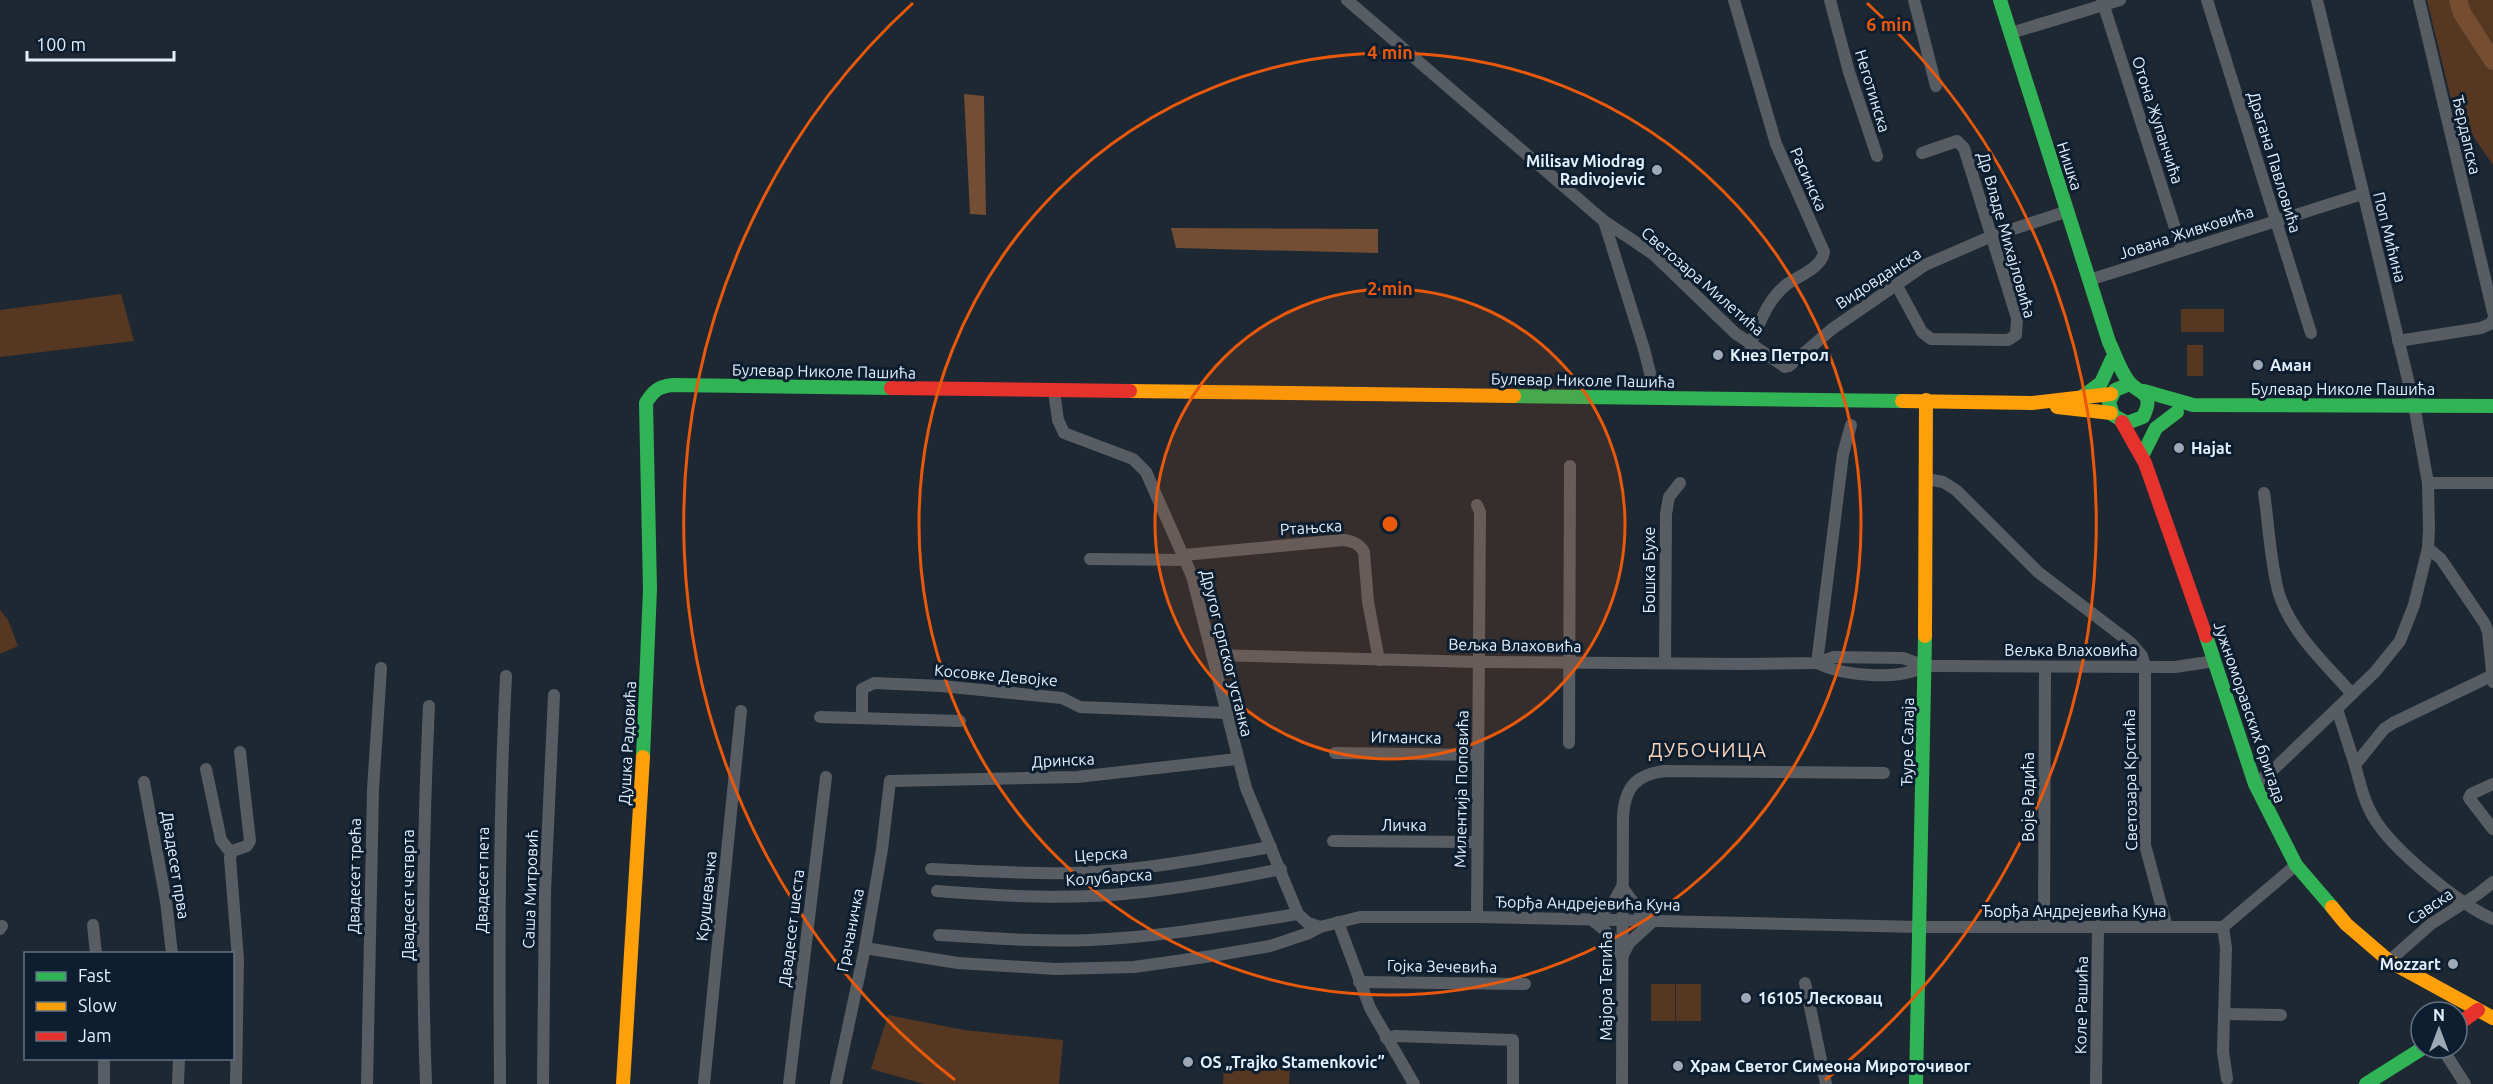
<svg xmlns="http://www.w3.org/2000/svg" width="2493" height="1084" viewBox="0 0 2493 1084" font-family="Ubuntu,sans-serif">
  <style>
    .green { fill: #563822 }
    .forest { fill: #734e34 }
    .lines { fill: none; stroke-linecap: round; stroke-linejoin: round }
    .river { stroke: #754e32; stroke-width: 18 }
    .street { stroke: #575d63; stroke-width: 12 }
    .fast { stroke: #30b455; stroke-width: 14 }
    .slow { stroke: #ff9f0a; stroke-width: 14 }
    .jam { stroke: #e5322d; stroke-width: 14 }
    .ring { fill: none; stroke: #e8590c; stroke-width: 3 }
    .poi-dot { fill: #9ea9b5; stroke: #0c1e30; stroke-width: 2 }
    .labels { text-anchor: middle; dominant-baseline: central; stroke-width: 6; stroke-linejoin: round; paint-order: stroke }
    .street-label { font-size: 16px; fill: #e3effb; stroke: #0c1e30 }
    .poi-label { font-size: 16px; font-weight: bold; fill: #e3effb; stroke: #0c1e30; text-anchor: start }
    .quarter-label { font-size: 20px; letter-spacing: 1.5px; fill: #fad1b5; stroke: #0c1e30 }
    .centre { fill: #e8590c; stroke: #0c1e30; stroke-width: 3 }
    .ring-label { font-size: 18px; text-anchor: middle; font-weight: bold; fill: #e8590c; stroke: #0c1e30; stroke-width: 6; stroke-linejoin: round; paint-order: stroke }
  </style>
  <rect width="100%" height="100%" fill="#1e2832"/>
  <g class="green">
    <polygon points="2427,0 2493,0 2493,165 2453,107"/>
    <polygon points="121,294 134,341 0,357 0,310"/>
    <rect x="2181" y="309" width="43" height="23"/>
    <rect x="2187" y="345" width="16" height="31"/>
    <polygon points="0,610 8,620 18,646 0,654"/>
    <rect x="1651" y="984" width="24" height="37"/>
    <rect x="1676" y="984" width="25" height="37"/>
    <polygon points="888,1015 964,1030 1063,1040 1059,1084 924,1084 871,1069"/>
    <polygon points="1224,1065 1290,1066 1289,1084 1223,1084"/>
  </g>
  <g class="forest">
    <polygon points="964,94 984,96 986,215 970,214"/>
    <polygon points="1171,228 1378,229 1378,253 1176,248"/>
  </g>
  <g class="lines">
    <polyline class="river" points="2458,0 2462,13 2493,61"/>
    <g class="street">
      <polyline points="1347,0 1604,221"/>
      <path d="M1734,0l42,144 48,108c-2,16 -26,24 -38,33 -19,15 -26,38 -36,60"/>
      <polyline points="1830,0 1849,72 1877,156"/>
      <polyline points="1914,0 1936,86"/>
      <polyline points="2102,0 2182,250"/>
      <polyline points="2207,0 2311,333"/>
      <polyline points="2419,0 2493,312"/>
      <polyline points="2011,33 2120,0"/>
      <polyline points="2089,280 2362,194"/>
      <polyline points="1897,286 1922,332 1931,339 2008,340 2016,335 2017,318 1964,148 1957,141 1922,153"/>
      <polyline points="2398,341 2481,328 2492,323 2493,319"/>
      <polyline points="1054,391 1058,420 1064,433 1133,459 1146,472 1192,576 1246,788 1298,914 1308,923 1320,927"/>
      <polyline points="1656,397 1644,349 1604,221 1653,254 1735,333 1785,367 1789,366 1832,329 1925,265 1992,236 2068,211"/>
      <polyline points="1927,479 1943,482 1956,490 2038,572 2131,643 2142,656 2145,666 2145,845 2167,927"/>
      <polyline points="2428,483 2493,483"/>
      <path d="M2264,493c5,33 6,69 15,101 13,40 46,69 73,100"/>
      <polyline points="2428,548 2441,559 2485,624 2488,632 2493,682"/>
      <path d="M1184,555l159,-15c9,1 16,3 21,12l4,50 11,58"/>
      <polyline points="1090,559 1186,560"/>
      <polyline points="1212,655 1479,662 1743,664 1817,663 1833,657 1903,658 1925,666 1944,666 2175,667 2215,661"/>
      <polyline points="1665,663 1666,514 1669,497 1680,483"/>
      <polyline points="1817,663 1843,454 1851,425"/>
      <path d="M1817,663c26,13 82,18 108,3"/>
      <path d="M2493,675l-100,48 -9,6 -29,36c5,18 9,37 19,53 18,31 86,87 119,101"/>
      <polyline points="2337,709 2355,765"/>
      <polyline points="820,717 960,721"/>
      <polyline points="862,717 862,689 874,683 941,686 1062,698 1080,707 1227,713"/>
      <polyline points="1569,743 1570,466"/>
      <polyline points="1335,753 1477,755"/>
      <polyline points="206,769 221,840 231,853"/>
      <polyline points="144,782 166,901 172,954"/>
      <polyline points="2255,784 2275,768 2375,672 2400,641 2414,605 2428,548 2429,529 2428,483 2414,405 2317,0"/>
      <polyline points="2493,784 2471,794 2469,798 2493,829"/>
      <polyline points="1333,841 1476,842"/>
      <path d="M931,869c48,2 96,5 143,4 67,-2 132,-15 197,-26"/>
      <path d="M1622,887l17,23 13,12 -23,21 -7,14c-7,-16 -14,-26 -29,-36l20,-18z"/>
      <path d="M937,891c65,5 131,9 196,2 50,-5 99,-14 148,-24"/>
      <polyline points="1477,917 1480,512 1477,505"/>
      <polyline points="1338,922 1370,1008 1414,1084"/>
      <polyline points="93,925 96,954"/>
      <polyline points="2044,927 2045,667"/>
      <polyline points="2223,927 2226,948 2223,1052 2227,1079"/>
      <polyline points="0,929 2,926"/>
      <path d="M939,935c50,3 101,7 151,5 70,-3 139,-15 208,-26"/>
      <polyline points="865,948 958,963 1056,969 1134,967 1212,956 1270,946 1309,933 1320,927 1360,917 1477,917 1919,927 2223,927 2296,865"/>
      <polyline points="2389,961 2431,924 2478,894 2493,882"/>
      <polyline points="1359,982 1525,984"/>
      <polyline points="1805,983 1826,1084"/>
      <polyline points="2224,1014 2281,1015"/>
      <polyline points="1386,1038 1396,1036 1513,1040 1513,1084"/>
      <polyline points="2442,1048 2465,1084"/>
      <polyline points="104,1084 104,1058"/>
      <polyline points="178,1084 179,1058"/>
      <polyline points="236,1084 238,959 230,858 232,851 247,846 250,841 240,752"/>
      <polyline points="367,1084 373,790 381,668"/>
      <path d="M426,1084c-5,-126 -3,-252 3,-378"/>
      <path d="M500,1084c-1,-136 -1,-272 6,-408"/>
      <polyline points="543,1084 545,891 554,695"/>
      <polyline points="704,1084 741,711"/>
      <polyline points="789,1084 826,777"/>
      <polyline points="836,1084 865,948 882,849 890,781 1077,777 1237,759"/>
      <path d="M1622,1084l1,-268c2,-28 12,-41 41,-45l220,2"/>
      <polyline points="2096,1084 2098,926"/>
    </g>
    <g class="fast">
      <path d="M2000,0l109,342c6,12 11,29 20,40 9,12 27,9 14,35l-16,6 -14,-8 -4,-13 6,-12 15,-6"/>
      <polyline points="2144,391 2193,405 2493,406"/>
      <polyline points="1514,396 1902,401"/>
      <polyline points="2082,397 2101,383 2112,359"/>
      <polyline points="2144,452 2156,428 2177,412"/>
      <polyline points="2206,636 2255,784 2296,865 2332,907"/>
      <path d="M643,757l7,-168 -4,-186c7,-12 13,-17 27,-18l218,3"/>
      <polyline points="1916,1084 1925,636"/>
      <polyline points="2366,1084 2423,1048"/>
    </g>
    <g class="slow">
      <polyline points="1130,391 1514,396"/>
      <polyline points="1902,401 2032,403 2111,394"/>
      <polyline points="2057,407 2111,413"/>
      <polyline points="1925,636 1926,400"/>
      <polyline points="2332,907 2346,924 2389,961 2493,1018"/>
      <polyline points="623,1084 643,757"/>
    </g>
    <g class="jam">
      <polyline points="891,388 1130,391"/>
      <polyline points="2122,422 2145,463 2206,636"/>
      <polyline points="2457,1025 2478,1010"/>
    </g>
  </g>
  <circle cx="1390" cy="524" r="235" fill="#e8590c" fill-opacity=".12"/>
  <g class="ring">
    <circle cx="1390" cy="524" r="235"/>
    <circle cx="1390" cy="524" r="471"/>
    <path d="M955 1080A706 706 0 0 1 913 3M1867 3A706 706 0 0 1 1825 1080"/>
  </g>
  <g class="poi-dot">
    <circle cx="1657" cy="170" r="6"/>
    <circle cx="1718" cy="355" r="6"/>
    <circle cx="2258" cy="365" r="6"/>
    <circle cx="2179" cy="448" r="6"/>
    <circle cx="2453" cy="964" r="6"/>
    <circle cx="1746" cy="998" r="6"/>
    <circle cx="1188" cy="1062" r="6"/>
    <circle cx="1678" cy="1066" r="6"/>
  </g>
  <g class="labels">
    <g class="street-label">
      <text transform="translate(1873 91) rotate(73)">Неготинска</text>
      <text transform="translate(2158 120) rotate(72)">Отона Жупанчића</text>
      <text transform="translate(2467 135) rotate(77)">Ђердапска</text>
      <text transform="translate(2275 162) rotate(73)">Драгана Павловића</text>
      <text transform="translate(2070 166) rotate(72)">Нишка</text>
      <text transform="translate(1809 179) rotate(66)">Расинска</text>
      <text transform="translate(2186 232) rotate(-18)">Јована Живковића</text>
      <text transform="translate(2007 235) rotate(74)">Др Владе Михајловића</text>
      <text transform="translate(2390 237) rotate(76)">Поп Мићина</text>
      <text transform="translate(1878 278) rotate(-33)">Видовданска</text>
      <text transform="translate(1703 281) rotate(41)">Светозара Милетића</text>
      <text transform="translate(824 371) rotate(1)">Булевар Николе Пашића</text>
      <text transform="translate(1583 380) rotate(1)">Булевар Николе Пашића</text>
      <text x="2343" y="389">Булевар Николе Пашића</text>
      <text transform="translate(1311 527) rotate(-4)">Ртањска</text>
      <text transform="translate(1649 570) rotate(-90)">Бошка Бухе</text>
      <text transform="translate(1515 645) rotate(1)">Вељка Влаховића</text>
      <text x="2071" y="650">Вељка Влаховића</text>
      <text transform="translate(1227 653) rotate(76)">Другог српског устанка</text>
      <text transform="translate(996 675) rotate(5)">Косовке Девојке</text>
      <text transform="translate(2250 712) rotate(71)">Јужноморавских бригада</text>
      <text transform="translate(1406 737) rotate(1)">Игманска</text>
      <text transform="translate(1907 742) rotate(-89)">Ђуре Салаја</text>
      <text transform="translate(627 743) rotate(-87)">Душка Радовића</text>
      <text transform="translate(1063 760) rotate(-3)">Дринска</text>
      <text transform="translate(2130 780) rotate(-91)">Светозара Крстића</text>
      <text transform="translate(1461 789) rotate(-89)">Милентија Поповића</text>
      <text transform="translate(2028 797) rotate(-90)">Воје Радића</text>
      <text x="1404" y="825">Личка</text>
      <text transform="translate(1101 854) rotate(-4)">Церска</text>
      <text transform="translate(176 865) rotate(81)">Двадесет прва</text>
      <text transform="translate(354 876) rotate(-89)">Двадесет трећа</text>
      <text transform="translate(1109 877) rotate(-4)">Колубарска</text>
      <text transform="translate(482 880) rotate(-89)">Двадесет пета</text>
      <text transform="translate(530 889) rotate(-88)">Саша Митровић</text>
      <text transform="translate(408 895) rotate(-90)">Двадесет четврта</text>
      <text transform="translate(706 896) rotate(-84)">Крушевачка</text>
      <text transform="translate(1588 903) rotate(1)">Ђорђа Андрејевића Куна</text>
      <text transform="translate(2430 906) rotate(-34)">Савска</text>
      <text x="2074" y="911">Ђорђа Андрејевића Куна</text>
      <text transform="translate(791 928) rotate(-83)">Двадесет шеста</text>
      <text transform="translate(850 930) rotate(-79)">Грачаничка</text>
      <text transform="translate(1442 966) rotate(1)">Гојка Зечевића</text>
      <text transform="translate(1606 986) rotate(-90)">Мајора Тепића</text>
      <text transform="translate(2081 1005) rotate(-89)">Коле Рашића</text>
    </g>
    <g class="poi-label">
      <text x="1645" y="161" text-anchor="end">Milisav Miodrag<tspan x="1645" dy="18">Radivojevic</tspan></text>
      <text x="1730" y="355">Кнез Петрол</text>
      <text x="2270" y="365">Аман</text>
      <text x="2191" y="448">Hajat</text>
      <text x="2441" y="964" text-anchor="end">Mozzart</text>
      <text x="1758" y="998">16105 Лесковац</text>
      <text x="1200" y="1062">OS „Trajko Stamenkovic”</text>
      <text x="1690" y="1066">Храм Светог Симеона Мироточивог</text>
    </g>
    <g class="quarter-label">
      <text x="1708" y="749">ДУБОЧИЦА</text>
    </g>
  </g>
  <circle cx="1390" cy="524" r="9" class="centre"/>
  <g class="ring-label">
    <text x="1889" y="31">6 min</text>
    <text x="1390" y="59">4 min</text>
    <text x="1390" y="295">2 min</text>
  </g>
  <rect x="24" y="952" width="210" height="108" fill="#0c1e30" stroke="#627281" stroke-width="1.5"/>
  <rect x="36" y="972" width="30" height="9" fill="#30b455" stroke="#627281" stroke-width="1.5"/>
  <text x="78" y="982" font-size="18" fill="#e3effb">Fast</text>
  <rect x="36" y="1002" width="30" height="9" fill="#ff9f0a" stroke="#627281" stroke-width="1.5"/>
  <text x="78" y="1012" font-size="18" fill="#e3effb">Slow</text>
  <rect x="36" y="1032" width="30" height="9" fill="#e5322d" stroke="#627281" stroke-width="1.5"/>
  <text x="78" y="1042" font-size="18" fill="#e3effb">Jam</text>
  <g transform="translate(2439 1030)"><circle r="28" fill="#0c1e30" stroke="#627281" stroke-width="1.5"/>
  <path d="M0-4.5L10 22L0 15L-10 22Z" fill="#9ea9b5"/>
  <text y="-9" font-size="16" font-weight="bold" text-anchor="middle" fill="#e3effb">N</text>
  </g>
  <path d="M27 51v9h147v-9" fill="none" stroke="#e3effb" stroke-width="3"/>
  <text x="36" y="51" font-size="18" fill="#e3effb" stroke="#0c1e30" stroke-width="4.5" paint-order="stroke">100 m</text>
</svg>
